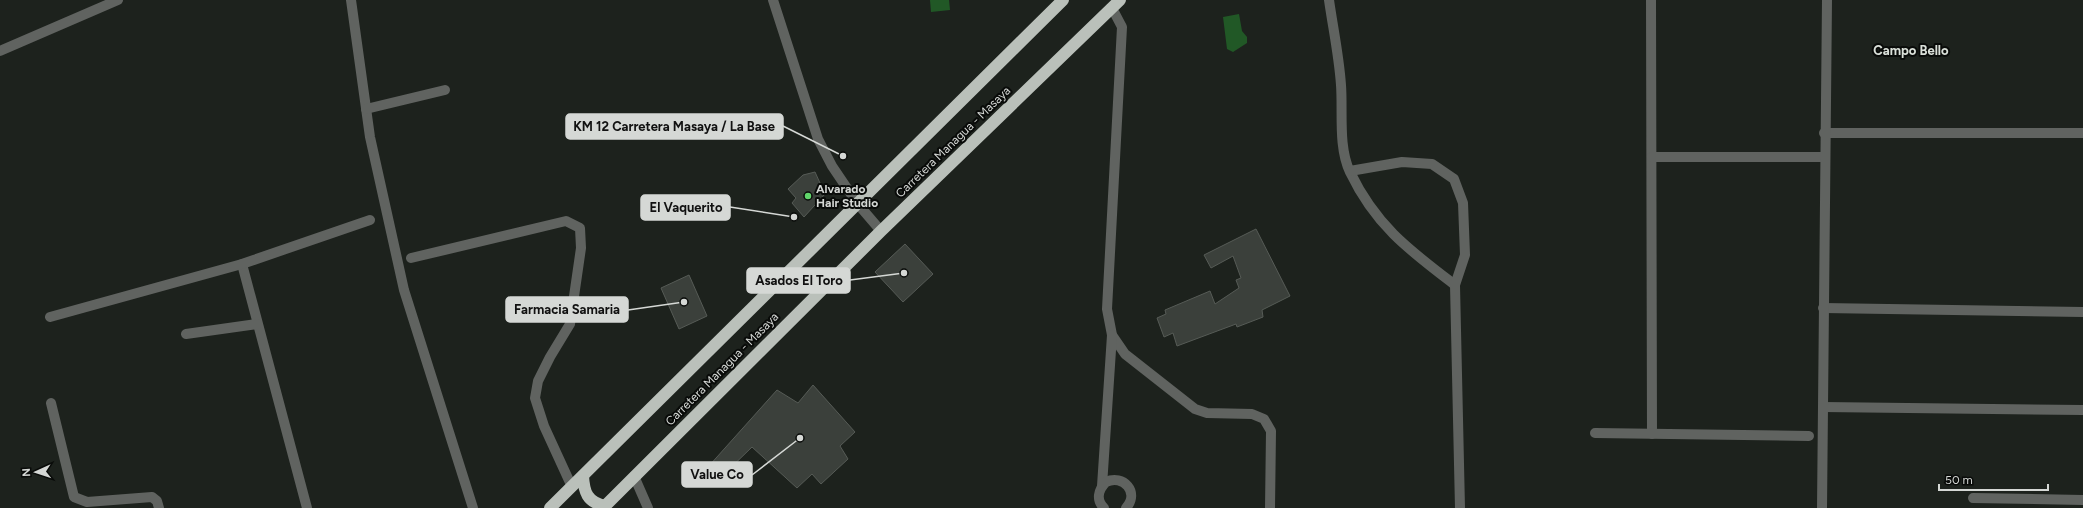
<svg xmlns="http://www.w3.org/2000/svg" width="2083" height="508" viewBox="0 0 2083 508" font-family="Figtree,sans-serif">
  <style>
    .water { fill: #215826 }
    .building { fill: #3b403b; stroke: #565b56 }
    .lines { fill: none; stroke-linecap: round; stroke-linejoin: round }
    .street { stroke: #606360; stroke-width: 10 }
    .highway { stroke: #bac0ba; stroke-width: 12 }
    .poi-dot { fill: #60d56a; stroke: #090b09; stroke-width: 1.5 }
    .labels { text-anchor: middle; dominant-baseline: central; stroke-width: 4; stroke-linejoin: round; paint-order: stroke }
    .street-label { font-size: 12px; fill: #d5d8d5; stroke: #090b09 }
    .poi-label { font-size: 12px; font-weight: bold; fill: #d5d8d5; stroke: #090b09; text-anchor: start }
    .neighbourhood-label { font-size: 13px; font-weight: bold; fill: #dae0d9; stroke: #090b09 }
    .leader { fill: none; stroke: #d5d8d5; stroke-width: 1.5 }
    .callout-dot { fill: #d5d8d5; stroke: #090b09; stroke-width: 1.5 }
    .callout { fill: #d5d8d5; stroke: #d5d8d5; stroke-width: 1.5 }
    .callout-label { font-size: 13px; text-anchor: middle; font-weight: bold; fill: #111 }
  </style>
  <rect width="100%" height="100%" fill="#1d221d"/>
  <g class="water">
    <polygon points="930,0 949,0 950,10 931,12"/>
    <polygon points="1239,14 1242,31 1247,37 1247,43 1233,52 1227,49 1223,17"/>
  </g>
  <g class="building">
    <polygon points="815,172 825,194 804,217 792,203 796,198 788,189 803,175"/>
    <polygon points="1256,229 1290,296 1262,310 1263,317 1237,327 1236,324 1177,346 1173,333 1164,337 1157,318 1166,314 1165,310 1210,291 1215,304 1239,288 1236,280 1241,278 1233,256 1211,268 1204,255"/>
    <polygon points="905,244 933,274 903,302 875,272"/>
    <polygon points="689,275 707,316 679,329 661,288"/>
    <polygon points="813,385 855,432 840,446 848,459 821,484 812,474 797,488 752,447 719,479 708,467 777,390 798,403"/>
  </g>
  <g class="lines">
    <g class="street">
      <polyline points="351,0 370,137 404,290 473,508"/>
      <polyline points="773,0 818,139 832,166 857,203 881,231"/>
      <path d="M1329,0c4,28 10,56 12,85 2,27 -3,62 9,87 26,54 59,78 105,113"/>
      <polyline points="1651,0 1652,434"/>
      <polyline points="1112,8 1122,27 1107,309 1112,335 1125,354 1195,409 1207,413 1252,414 1264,419 1271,431 1270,508"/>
      <polyline points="0,51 118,0"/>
      <polyline points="366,109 445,90"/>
      <polyline points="1824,133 2083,133"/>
      <polyline points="1652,157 1824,157"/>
      <polyline points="1350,171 1402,162 1432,164 1454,179 1463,203 1465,255 1455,285 1460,508"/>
      <polyline points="411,258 566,221 580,228 581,248 570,324 550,357 538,381 535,398 544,426 572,487"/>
      <polyline points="242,264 307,508"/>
      <polyline points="1823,308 2083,312"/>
      <polyline points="50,317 242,264 370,220"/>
      <polyline points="186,334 257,324"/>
      <polyline points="51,403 74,497 87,502 152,497 157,501 159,508"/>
      <polyline points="1823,407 2083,410"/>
      <polyline points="1595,433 1809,436"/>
      <polyline points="634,476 648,508"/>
      <polyline points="1102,486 1112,335"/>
      <polyline points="1973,498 2083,500"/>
      <path d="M1104,508c-8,-8 -6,-18 2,-26 17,-8 34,10 20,26"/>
      <polyline points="1822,508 1827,0"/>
    </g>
    <g class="highway">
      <path d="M583,476c1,16 4,26 22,30"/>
      <polyline points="550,508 1063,0"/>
      <polyline points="603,508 881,231 1120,0"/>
    </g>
  </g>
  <circle class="poi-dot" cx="808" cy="196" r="4"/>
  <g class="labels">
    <g class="street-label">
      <text transform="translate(953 142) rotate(-44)">Carretera Managua - Masaya</text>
      <text transform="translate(722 369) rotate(-45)">Carretera Managua - Masaya</text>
    </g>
    <g class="poi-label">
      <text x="816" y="189">Alvarado<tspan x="816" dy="14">Hair Studio</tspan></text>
    </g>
    <g class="neighbourhood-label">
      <text x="1911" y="50">Campo Bello</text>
    </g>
  </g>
  <path class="leader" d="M843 156L783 126M794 217L730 207M904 273L850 280M684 302L628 310M800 438L752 475"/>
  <g class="callout-dot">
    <circle cx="843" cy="156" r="4"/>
    <circle cx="794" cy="217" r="4"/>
    <circle cx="904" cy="273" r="4"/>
    <circle cx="684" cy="302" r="4"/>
    <circle cx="800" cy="438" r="4"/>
  </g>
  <g class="callout">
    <rect x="566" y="114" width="217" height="25" rx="4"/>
    <rect x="641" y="195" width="89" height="25" rx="4"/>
    <rect x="747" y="268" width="103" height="25" rx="4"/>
    <rect x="506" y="297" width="122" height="25" rx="4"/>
    <rect x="682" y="462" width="70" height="25" rx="4"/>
  </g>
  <g class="callout-label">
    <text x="674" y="131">KM 12 Carretera Masaya / La Base</text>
    <text x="686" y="212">El Vaquerito</text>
    <text x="799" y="285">Asados El Toro</text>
    <text x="567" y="314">Farmacia Samaria</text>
    <text x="717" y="479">Value Co</text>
  </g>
  <g transform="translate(36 472) rotate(267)" stroke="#090b09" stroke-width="3" paint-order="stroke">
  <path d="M0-3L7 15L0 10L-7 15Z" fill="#d5d8d5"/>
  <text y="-6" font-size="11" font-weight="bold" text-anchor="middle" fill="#d5d8d5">N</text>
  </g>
  <path d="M1939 484v6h109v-6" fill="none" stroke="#d5d8d5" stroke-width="2"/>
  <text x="1945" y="484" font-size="12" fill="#d5d8d5" stroke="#090b09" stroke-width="3" paint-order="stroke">50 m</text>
</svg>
